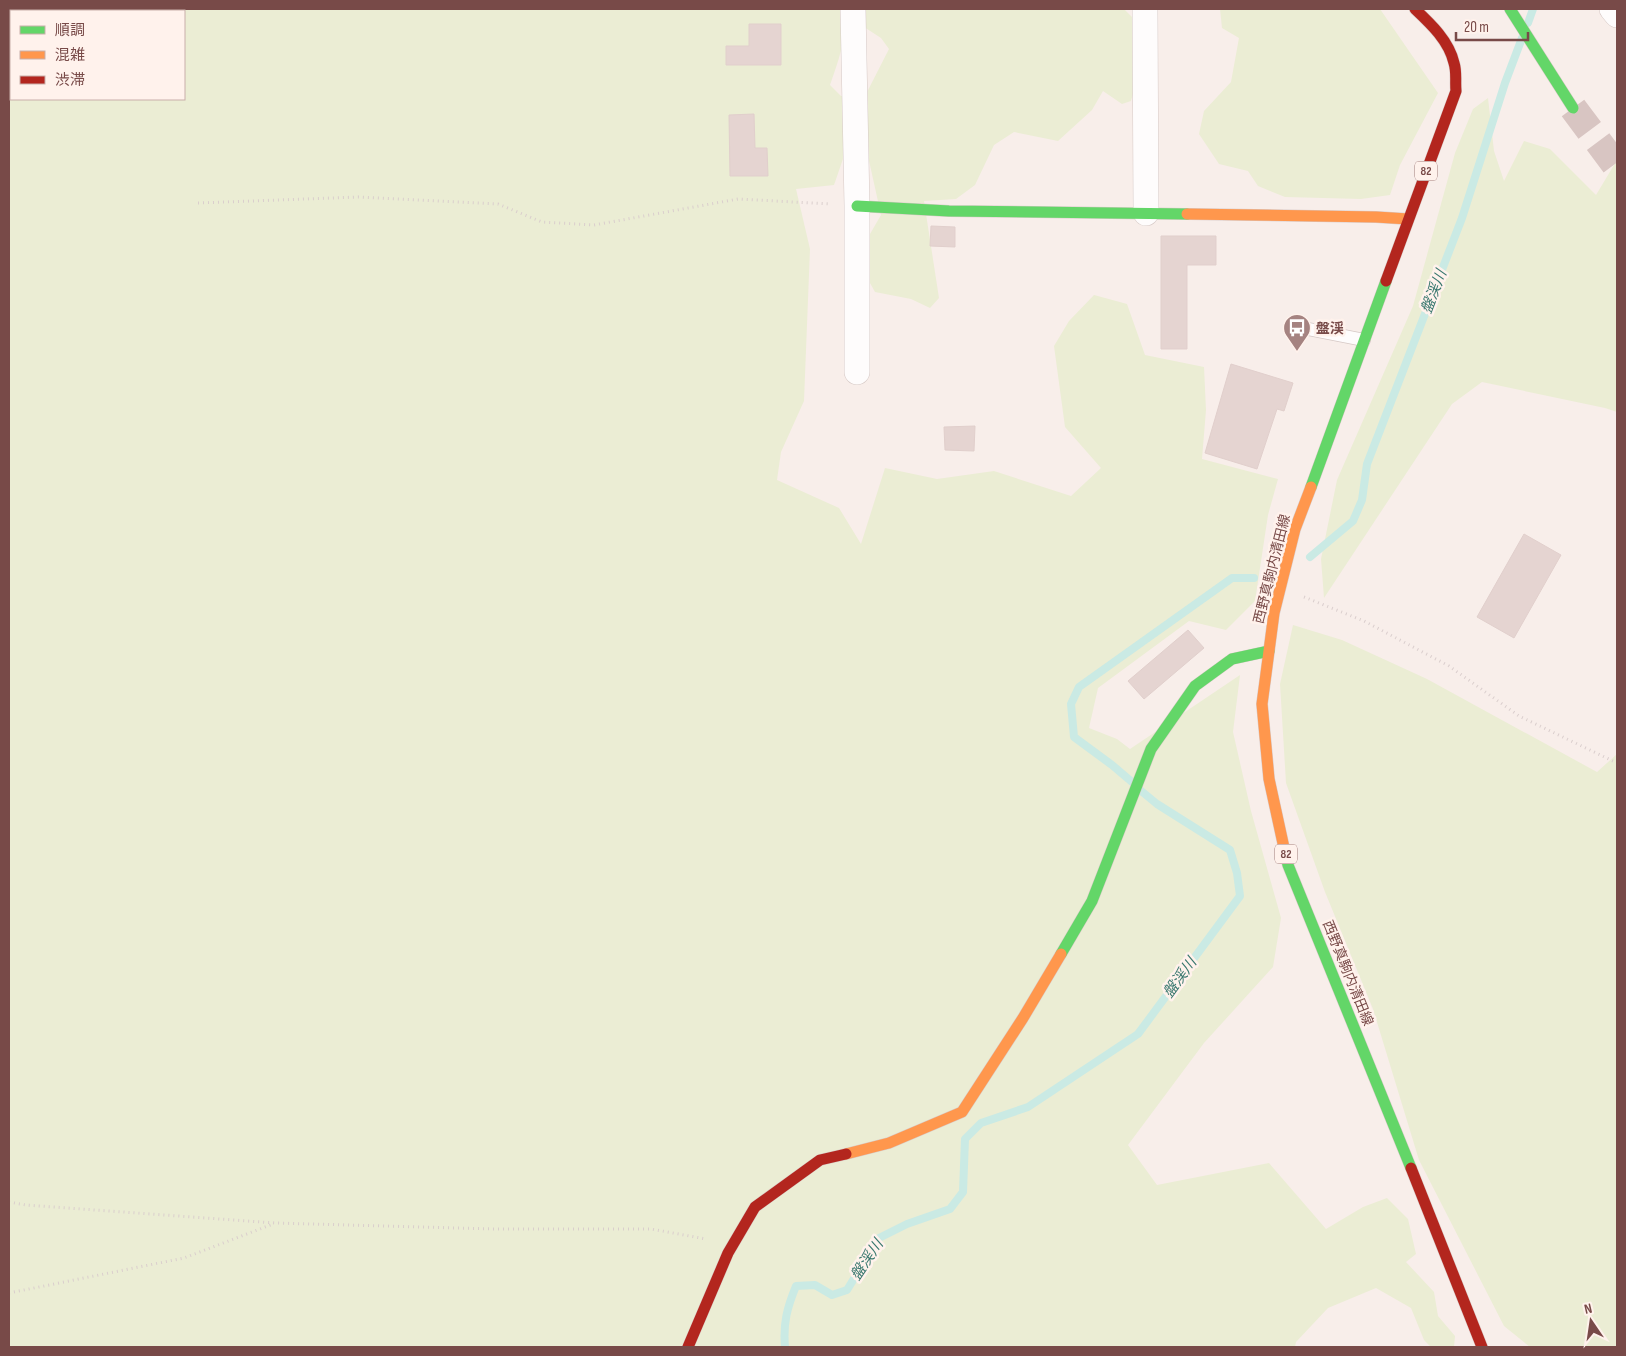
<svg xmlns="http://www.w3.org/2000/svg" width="1626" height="1356" viewBox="0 0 1626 1356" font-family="'Sofia Sans Condensed','Noto Sans JP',sans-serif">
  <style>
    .green { fill: #ebedd4; fill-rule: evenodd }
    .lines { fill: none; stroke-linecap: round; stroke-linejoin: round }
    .stream { stroke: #caeae4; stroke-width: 8 }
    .building { fill: #e5d4d1; stroke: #e1cfcc }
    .primary-tunnel { stroke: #d8c5c2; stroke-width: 28; stroke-dasharray: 28 14; stroke-linecap: butt }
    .lane-casing { stroke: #d6c9c6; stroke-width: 14 }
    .street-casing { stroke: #d6c9c6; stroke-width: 26 }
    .fast-casing { stroke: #d9cac8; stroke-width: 12 }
    .slow-casing { stroke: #d9cac8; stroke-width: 12 }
    .jam-casing { stroke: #d9cac8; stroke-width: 12 }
    .path { stroke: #dacecd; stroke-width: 3; stroke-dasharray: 1 4; stroke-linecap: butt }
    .lane { stroke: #fefcfc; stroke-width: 12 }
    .street { stroke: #fefcfc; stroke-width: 25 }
    .fast { stroke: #63d668; stroke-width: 11 }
    .slow { stroke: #ff974d; stroke-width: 11 }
    .jam { stroke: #b3261e; stroke-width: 11 }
    .labels { text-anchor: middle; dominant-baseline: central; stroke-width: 5; stroke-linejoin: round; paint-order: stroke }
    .shield { fill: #fff2ec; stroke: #a07c79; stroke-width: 1 }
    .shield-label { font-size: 12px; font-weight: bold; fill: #784a48 }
    .poi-label { font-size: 14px; font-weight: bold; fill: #784a48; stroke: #fff2ec; text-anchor: start }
    .street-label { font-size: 14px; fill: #784a48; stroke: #fff2ec }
    .water-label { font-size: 15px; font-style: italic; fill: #38776e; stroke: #fff2ec }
  </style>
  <rect width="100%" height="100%" fill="#f8eeea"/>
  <g class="green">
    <path d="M9,9h836c1,30 -5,48 -15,76l11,11 23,2 25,-49 -8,-11 -20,-13v-16h263l14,14 -2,60 -5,18 -9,3 -19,-13 -11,19 -34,31 -44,-9 -20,13 -19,40 -19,14 -32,2 15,97 -9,10 -19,-9 -36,-7 -5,-9v-49l11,-19 -15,-68 -22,9 -10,29 -38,4 14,60 -6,152 -23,51 -4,28 62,28 22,36 24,-76 52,11 57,-8 77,25 30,-28 -36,-41 -11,-81 15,-25 25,-26 33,9 18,51 59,12 2,43 -4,49 76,20 -10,36 -13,86 -29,29 -37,-9 -91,67 -9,40 28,11 13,10 110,-74 -7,57 18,79 30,107 -8,49 -69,76 -76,102 29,40 112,-22 57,66 37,-22 24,-9 21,21 8,35 -10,8 28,30 4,24 17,20 -1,11h-23l-7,-7 -13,-32 -35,-20 -48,20 -32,34 -1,5h-1286zM11,11h173v88h-173z"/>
    <polygon points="1220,9 1380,9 1438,93 1400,165 1390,195 1361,199 1285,197 1258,186 1248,171 1219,164 1199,134 1204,111 1231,82 1239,38 1222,28"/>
    <polygon points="1488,98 1494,151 1504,181 1524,141 1550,149 1596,195 1617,160 1617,412 1605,408 1482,382 1452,404 1324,598 1321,559 1337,480 1413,306 1455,153 1473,109"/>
    <polygon points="1293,625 1342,640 1427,679 1597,772 1617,754 1617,1347 1530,1347 1504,1326 1419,1160 1373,1009 1325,892 1286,783 1280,684"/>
  </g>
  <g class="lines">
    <g class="stream">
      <polyline points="1528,23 1533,9"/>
      <polyline points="1310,557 1353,521 1362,500 1367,464 1462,218 1505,83 1522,38"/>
      <polyline points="1132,782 1112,765 1074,737 1071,704 1079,687 1232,578 1254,578"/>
      <path d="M785,1347c-2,-24 2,-39 11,-61l19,-1 17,10 15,-5 32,-52 28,-14 43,-15 13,-17 2,-53 16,-16 47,-16 110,-73 102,-138 -3,-23 -7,-23 -73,-46 -17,-14"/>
    </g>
  </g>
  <g class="building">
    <polygon points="749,24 781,24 781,65 726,65 726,46 749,46"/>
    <polygon points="754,114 755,148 767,148 768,176 730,176 729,115"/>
    <polygon points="931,226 955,227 955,247 930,246"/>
    <polygon points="1161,236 1216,236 1216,265 1187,265 1187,349 1161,349"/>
    <polygon points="1231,364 1293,383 1284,411 1277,409 1257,469 1205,453"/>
    <polygon points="975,426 974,451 945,450 944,427"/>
    <polygon points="1524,534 1561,555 1514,638 1477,617"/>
    <polygon points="1188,630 1204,648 1144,699 1128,681"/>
  </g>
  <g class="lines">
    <polyline class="primary-tunnel" points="1573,108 1617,167"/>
    <defs>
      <polyline id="lane" points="1298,327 1364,340"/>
      <g id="street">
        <polyline points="853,9 857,206 857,372"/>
        <polyline points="1145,9 1146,213"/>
        <polyline points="1612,9 1617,15"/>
      </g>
      <g id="fast">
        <polyline points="1510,9 1573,108"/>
        <polyline points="857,206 949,211 1187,214"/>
        <polyline points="1311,487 1386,281"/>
        <polyline points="1286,857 1288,865 1411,1168"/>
        <polyline points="1061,954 1092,901 1151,749 1195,686 1232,659 1269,651"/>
      </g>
      <g id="slow">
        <polyline points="1187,214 1376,217 1408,219"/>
        <polyline points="1286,857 1269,779 1262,704 1274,613 1295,529 1311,487"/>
        <polyline points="846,1154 889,1143 962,1112 1023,1018 1061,954"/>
      </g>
      <g id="jam">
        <path d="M1386,281l70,-190c-1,-9 1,-19 -2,-28 -5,-22 -23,-39 -39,-54"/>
        <polyline points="1411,1168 1482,1347"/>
        <polyline points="688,1347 728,1253 755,1207 820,1160 846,1154"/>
      </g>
    </defs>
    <use href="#lane" class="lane-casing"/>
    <use href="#street" class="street-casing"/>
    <use href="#fast" class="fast-casing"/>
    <use href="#slow" class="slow-casing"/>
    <use href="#jam" class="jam-casing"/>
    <g class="path">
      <polyline points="198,203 358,197 498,204 542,222 594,225 738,199 831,204"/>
      <polyline points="1304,597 1364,621 1449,666 1519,716 1617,763"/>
      <polyline points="9,1202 26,1205 275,1223 494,1229 651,1229 706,1239"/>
      <polyline points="9,1293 184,1258 273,1224"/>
    </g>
    <use href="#lane" class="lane"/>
    <use href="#street" class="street"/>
    <use href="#fast" class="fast"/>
    <use href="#slow" class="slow"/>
    <use href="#jam" class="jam"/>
  </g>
  <defs>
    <symbol id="bus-pin" viewBox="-11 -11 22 30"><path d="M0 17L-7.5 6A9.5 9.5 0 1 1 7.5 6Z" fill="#a58381" stroke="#fff2ec"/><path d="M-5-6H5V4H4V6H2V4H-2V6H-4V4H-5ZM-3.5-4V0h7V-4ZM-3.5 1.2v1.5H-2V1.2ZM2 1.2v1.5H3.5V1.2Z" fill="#fff"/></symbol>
  </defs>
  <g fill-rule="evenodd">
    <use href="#bus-pin" x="1281" y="312" width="32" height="43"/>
  </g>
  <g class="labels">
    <g class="shield">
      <rect x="1415" y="161.5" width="22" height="19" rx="4"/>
      <rect x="1275" y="844.5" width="22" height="19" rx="4"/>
    </g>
    <g class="shield-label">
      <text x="1426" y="171">82</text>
      <text x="1286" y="854">82</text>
    </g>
    <g class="poi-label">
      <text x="1316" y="328">盤渓</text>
    </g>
    <g class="street-label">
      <text transform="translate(1272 569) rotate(-76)">西野真駒内清田線</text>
      <text transform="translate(1348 973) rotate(68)">西野真駒内清田線</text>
    </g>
    <g class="water-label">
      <text transform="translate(1434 292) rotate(-69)">盤渓川</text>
      <text transform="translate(1180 978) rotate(-54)">盤渓川</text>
      <text transform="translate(867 1260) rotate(-56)">盤渓川</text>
    </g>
  </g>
  <rect width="1626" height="1356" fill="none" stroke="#784a48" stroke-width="20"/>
  <rect x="10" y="10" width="175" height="90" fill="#fff2ec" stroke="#c9afaa"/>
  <rect x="20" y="26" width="25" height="8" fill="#63d668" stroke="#c9afaa"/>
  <text x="55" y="35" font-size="15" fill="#784a48">順調</text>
  <rect x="20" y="51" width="25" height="8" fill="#ff974d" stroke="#c9afaa"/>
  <text x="55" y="60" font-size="15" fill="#784a48">混雑</text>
  <rect x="20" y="76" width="25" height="8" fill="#b3261e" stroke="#c9afaa"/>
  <text x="55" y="85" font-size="15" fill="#784a48">渋滞</text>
  <g transform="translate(1591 1321) rotate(347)" stroke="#fff2ec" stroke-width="4" paint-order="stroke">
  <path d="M0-4L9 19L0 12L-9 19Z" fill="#784a48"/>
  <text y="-8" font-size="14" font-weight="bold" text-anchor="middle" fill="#784a48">N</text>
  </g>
  <path d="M1456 32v8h72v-8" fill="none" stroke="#784a48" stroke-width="2.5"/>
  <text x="1464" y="32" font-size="15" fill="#784a48" stroke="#fff2ec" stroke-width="4" paint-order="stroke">20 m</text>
</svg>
